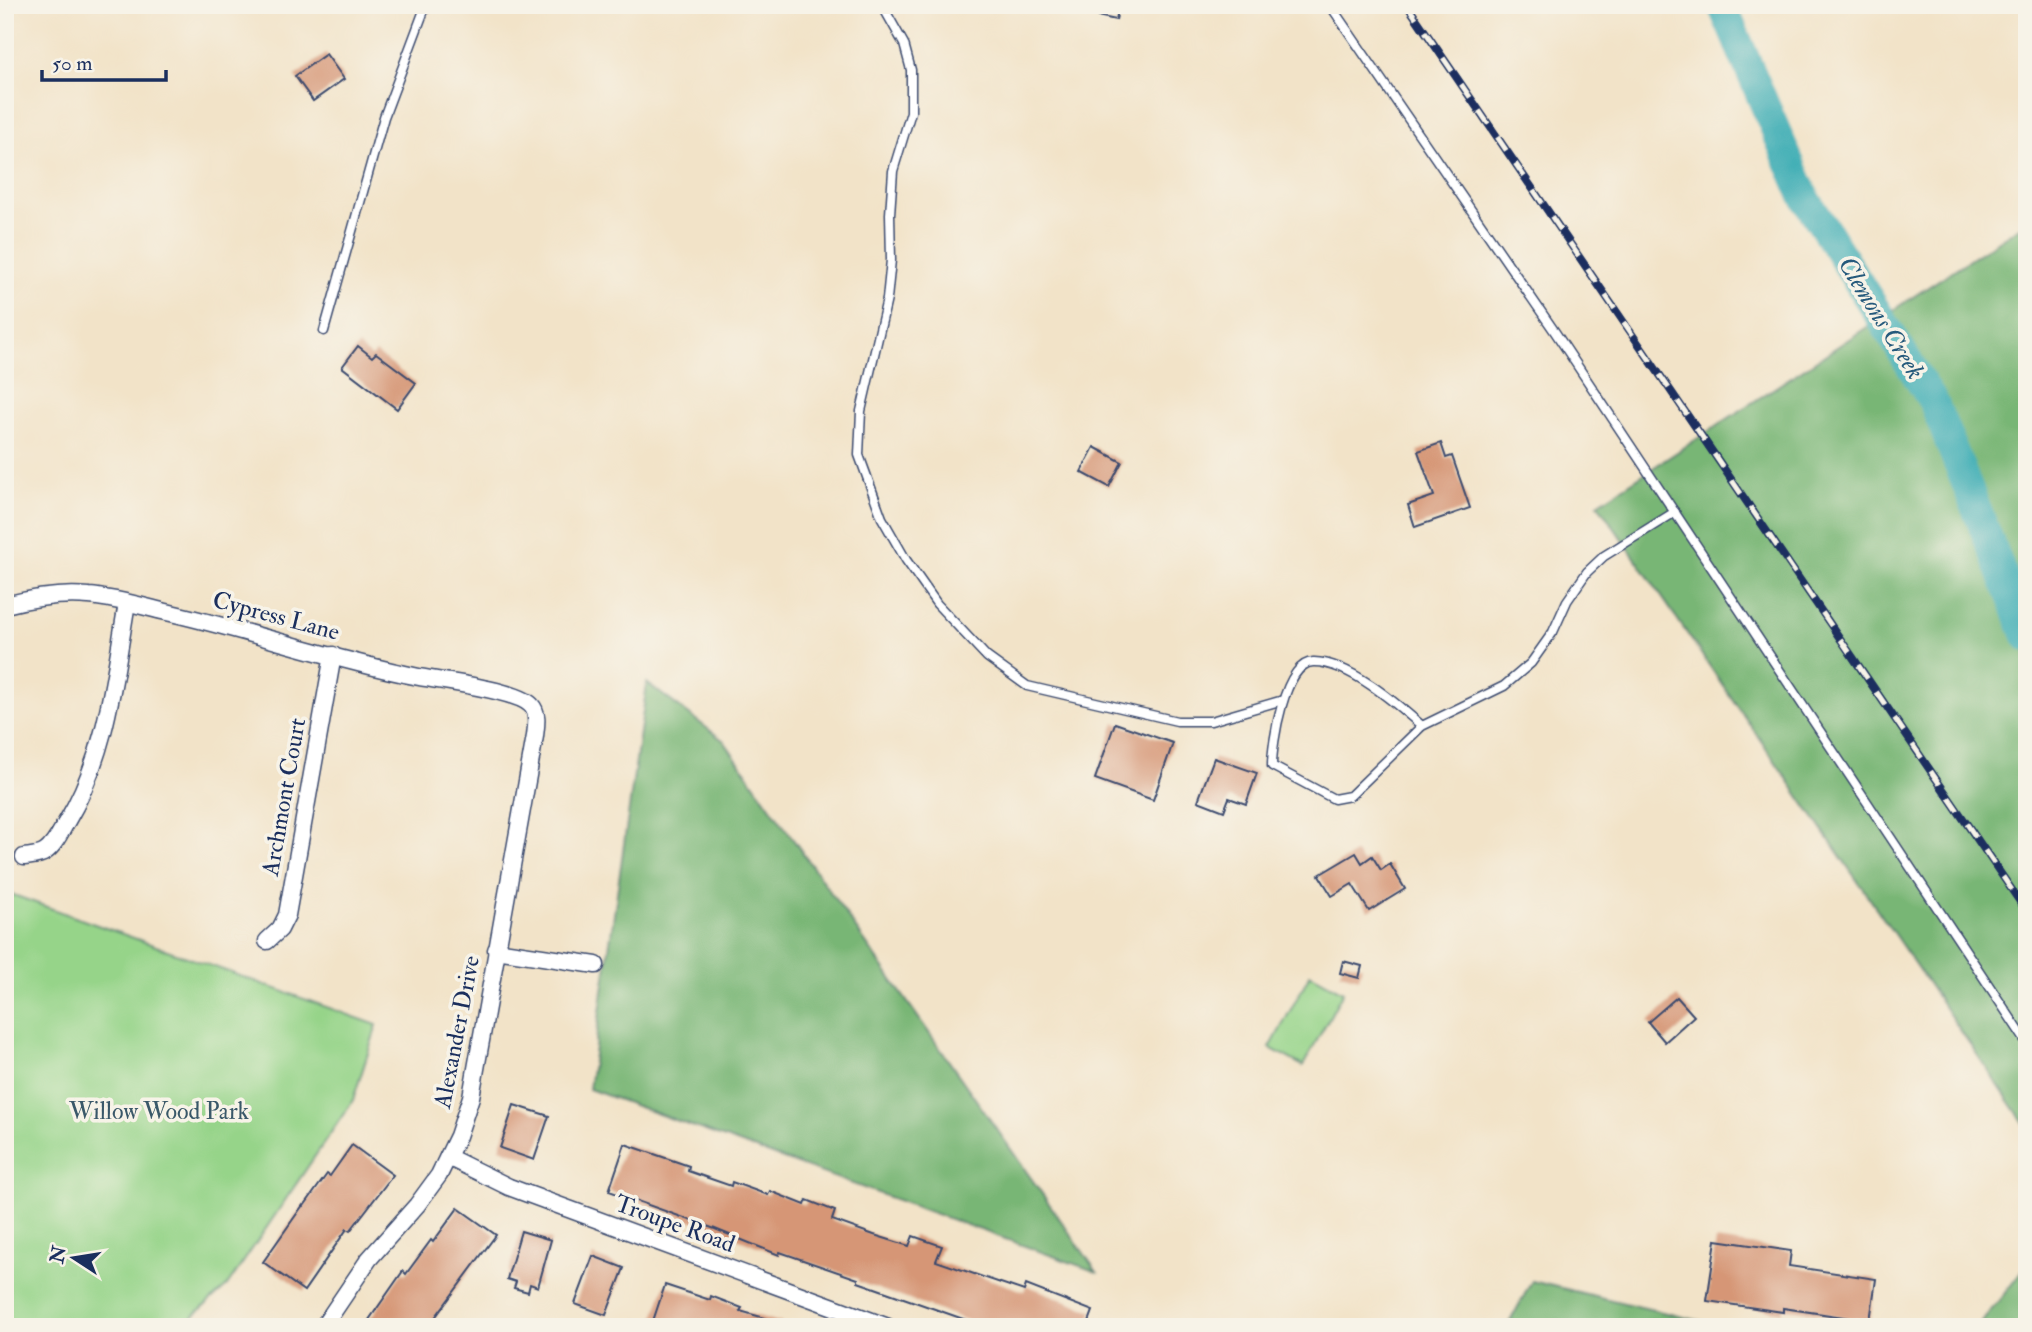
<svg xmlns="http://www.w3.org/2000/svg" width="2032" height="1332" viewBox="0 0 2032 1332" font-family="'IM FELL Double Pica',serif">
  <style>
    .green { fill: #96d489; stroke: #588274; stroke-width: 2 }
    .forest { fill: #78b675; stroke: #4a726a; stroke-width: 2 }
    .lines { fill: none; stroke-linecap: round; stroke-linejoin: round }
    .river { stroke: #39abb3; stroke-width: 30 }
    .building { fill: #d69676 }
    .lane-casing { stroke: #3b4a6e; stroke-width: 11 }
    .street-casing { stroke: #3b4a6e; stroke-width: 19 }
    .lane { stroke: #fff; stroke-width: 8 }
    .street { stroke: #fff; stroke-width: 16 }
    .rail-casing { stroke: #1b2f5e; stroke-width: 8 }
    .rail { stroke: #f7f3e8; stroke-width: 5; stroke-dasharray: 16; stroke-linecap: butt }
    .labels { text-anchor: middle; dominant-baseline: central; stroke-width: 7; stroke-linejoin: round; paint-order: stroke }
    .street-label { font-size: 24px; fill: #1b2f5e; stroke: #f7f3e8 }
    .park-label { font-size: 24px; fill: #3a5869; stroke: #f7f3e8 }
    .water-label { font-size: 26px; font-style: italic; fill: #265a7c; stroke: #f7f3e8 }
  </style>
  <rect width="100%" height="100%" fill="#f7f3e8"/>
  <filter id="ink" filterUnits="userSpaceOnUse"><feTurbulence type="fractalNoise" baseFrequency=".0143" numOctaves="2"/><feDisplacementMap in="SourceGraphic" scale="14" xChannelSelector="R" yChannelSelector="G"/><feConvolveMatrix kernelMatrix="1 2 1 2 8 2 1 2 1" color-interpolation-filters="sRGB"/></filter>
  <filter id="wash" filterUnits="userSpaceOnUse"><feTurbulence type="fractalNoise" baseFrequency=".00686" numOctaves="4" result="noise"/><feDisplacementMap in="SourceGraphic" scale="28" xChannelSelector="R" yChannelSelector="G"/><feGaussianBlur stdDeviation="1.57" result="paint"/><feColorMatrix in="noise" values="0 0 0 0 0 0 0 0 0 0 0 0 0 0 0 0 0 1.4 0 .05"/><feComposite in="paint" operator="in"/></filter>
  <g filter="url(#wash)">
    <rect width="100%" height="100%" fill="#f2e3c8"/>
    <g class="green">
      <polygon points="5,892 377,1025 353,1100 227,1286 181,1327 5,1327"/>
      <polygon points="1310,974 1343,992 1303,1066 1270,1048"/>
    </g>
    <g class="forest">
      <polygon points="2027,222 2027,1127 1598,504"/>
      <polygon points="647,683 724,741 1097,1272 589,1089"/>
      <polygon points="2027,1265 2027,1327 1978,1327"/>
      <polygon points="1532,1281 1725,1327 1507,1327"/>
    </g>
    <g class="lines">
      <polyline class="river" points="1722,5 1803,194 1934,403 2027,636"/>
    </g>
    <g id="blocks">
      <g class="building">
        <polygon points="1075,5 1119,5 1116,20 1074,11"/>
        <polygon points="326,54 344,79 313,101 295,76"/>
        <polygon points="358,346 372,357 376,353 416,383 397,409 342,367"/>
        <polygon points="1441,443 1446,458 1452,456 1470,508 1415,527 1408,505 1434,496 1418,451"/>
        <polygon points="1094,447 1122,462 1109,487 1081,472"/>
        <polygon points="1115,723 1173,743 1153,800 1095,779"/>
        <polygon points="1214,758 1257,773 1246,804 1229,798 1224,811 1198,801"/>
        <polygon points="1356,853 1362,863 1372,856 1381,870 1390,864 1405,889 1369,911 1352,884 1332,896 1319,875"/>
        <polygon points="1343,961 1362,966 1359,978 1340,973"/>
        <polygon points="1677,997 1694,1016 1665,1042 1648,1022"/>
        <polygon points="514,1105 549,1116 534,1160 500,1148"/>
        <polygon points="625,1144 689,1166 688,1171 731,1186 732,1182 768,1195 770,1191 805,1205 807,1200 835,1211 832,1220 874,1235 909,1246 913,1236 942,1246 936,1261 1024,1291 1026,1285 1093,1311 1087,1327 1015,1327 1005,1323 1004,1327 986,1327 858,1282 858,1279 780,1252 779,1255 715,1229 609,1191"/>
        <polygon points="352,1145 393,1175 350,1231 347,1229 304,1291 263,1262 303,1205 304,1206 327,1174 330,1176"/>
        <polygon points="458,1208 496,1235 428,1327 364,1327 403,1271 406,1274 431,1240 433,1242"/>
        <polygon points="521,1231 551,1240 538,1287 530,1284 528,1292 514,1288 516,1282 507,1279"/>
        <polygon points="1716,1240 1791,1251 1789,1266 1876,1279 1870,1321 1783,1308 1783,1312 1707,1301"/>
        <polygon points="593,1256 624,1268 606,1315 575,1304"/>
        <polygon points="665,1285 710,1300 711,1296 742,1308 740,1311 782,1323 782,1327 651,1327"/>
      </g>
    </g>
  </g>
  <g filter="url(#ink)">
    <use href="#blocks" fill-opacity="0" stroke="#3b4a6e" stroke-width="2"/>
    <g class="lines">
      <defs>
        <g id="lane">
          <polyline points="882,5 904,44 911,70 911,112 893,171 890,214 891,260 887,299 861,411 859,455 882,518 906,560 937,604 987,657 1027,686 1177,721 1211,721 1283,700"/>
          <polyline points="1330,5 1555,332 2027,1043"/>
          <polyline points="324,331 384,117 426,5"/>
          <path d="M1422,726c-25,-22 -74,-65 -109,-64 -29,1 -41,82 -41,104l62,33 16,-3 72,-70 82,-40 27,-23 22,-31 14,-31 20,-29 17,-16 71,-44"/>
        </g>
        <g id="street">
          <path d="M5,605c27,-7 56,-12 84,-9 24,2 49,9 73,15 86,19 170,49 257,66 23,4 97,13 112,28 8,8 5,21 4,31l-64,361 -13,39 -19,39 -22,30 -48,54 -46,68"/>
          <path d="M24,857c7,-1 15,-1 21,-5 10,-7 16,-21 22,-31 40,-67 47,-143 60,-218"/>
          <polyline points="267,941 280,929 287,915 333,655"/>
          <polyline points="496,950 596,965"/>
          <polyline points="448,1157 509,1187 888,1327"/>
        </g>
      </defs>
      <use href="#lane" class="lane-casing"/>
      <use href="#street" class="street-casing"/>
      <use href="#lane" class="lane"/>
      <use href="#street" class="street"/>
      <defs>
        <polyline id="rail" points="1407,5 2027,912"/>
      </defs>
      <use href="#rail" class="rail-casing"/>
      <use href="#rail" class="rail"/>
    </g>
  </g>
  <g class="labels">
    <g class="street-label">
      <text transform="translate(276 616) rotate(15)">Cypress Lane</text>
      <text transform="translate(284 797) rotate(-80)">Archmont Court</text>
      <text transform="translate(457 1032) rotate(-79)">Alexander Drive</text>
      <text transform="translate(675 1224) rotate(20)">Troupe Road</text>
    </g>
    <g class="park-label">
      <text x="159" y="1111">Willow Wood Park</text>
    </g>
    <g class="water-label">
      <text transform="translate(1881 318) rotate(58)">Clemons Creek</text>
    </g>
  </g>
  <rect width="2032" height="1332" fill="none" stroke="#f7f3e8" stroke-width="28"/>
  <g transform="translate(74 1258) rotate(282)" stroke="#f7f3e8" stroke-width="5" paint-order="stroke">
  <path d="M0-5L12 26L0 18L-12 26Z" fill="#1b2f5e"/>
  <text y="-10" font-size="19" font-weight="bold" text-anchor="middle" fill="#1b2f5e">N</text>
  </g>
  <path d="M42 70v10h124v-10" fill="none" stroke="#1b2f5e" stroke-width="3.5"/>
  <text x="52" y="70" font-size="21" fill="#1b2f5e" stroke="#f7f3e8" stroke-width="5" paint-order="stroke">50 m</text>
</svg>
